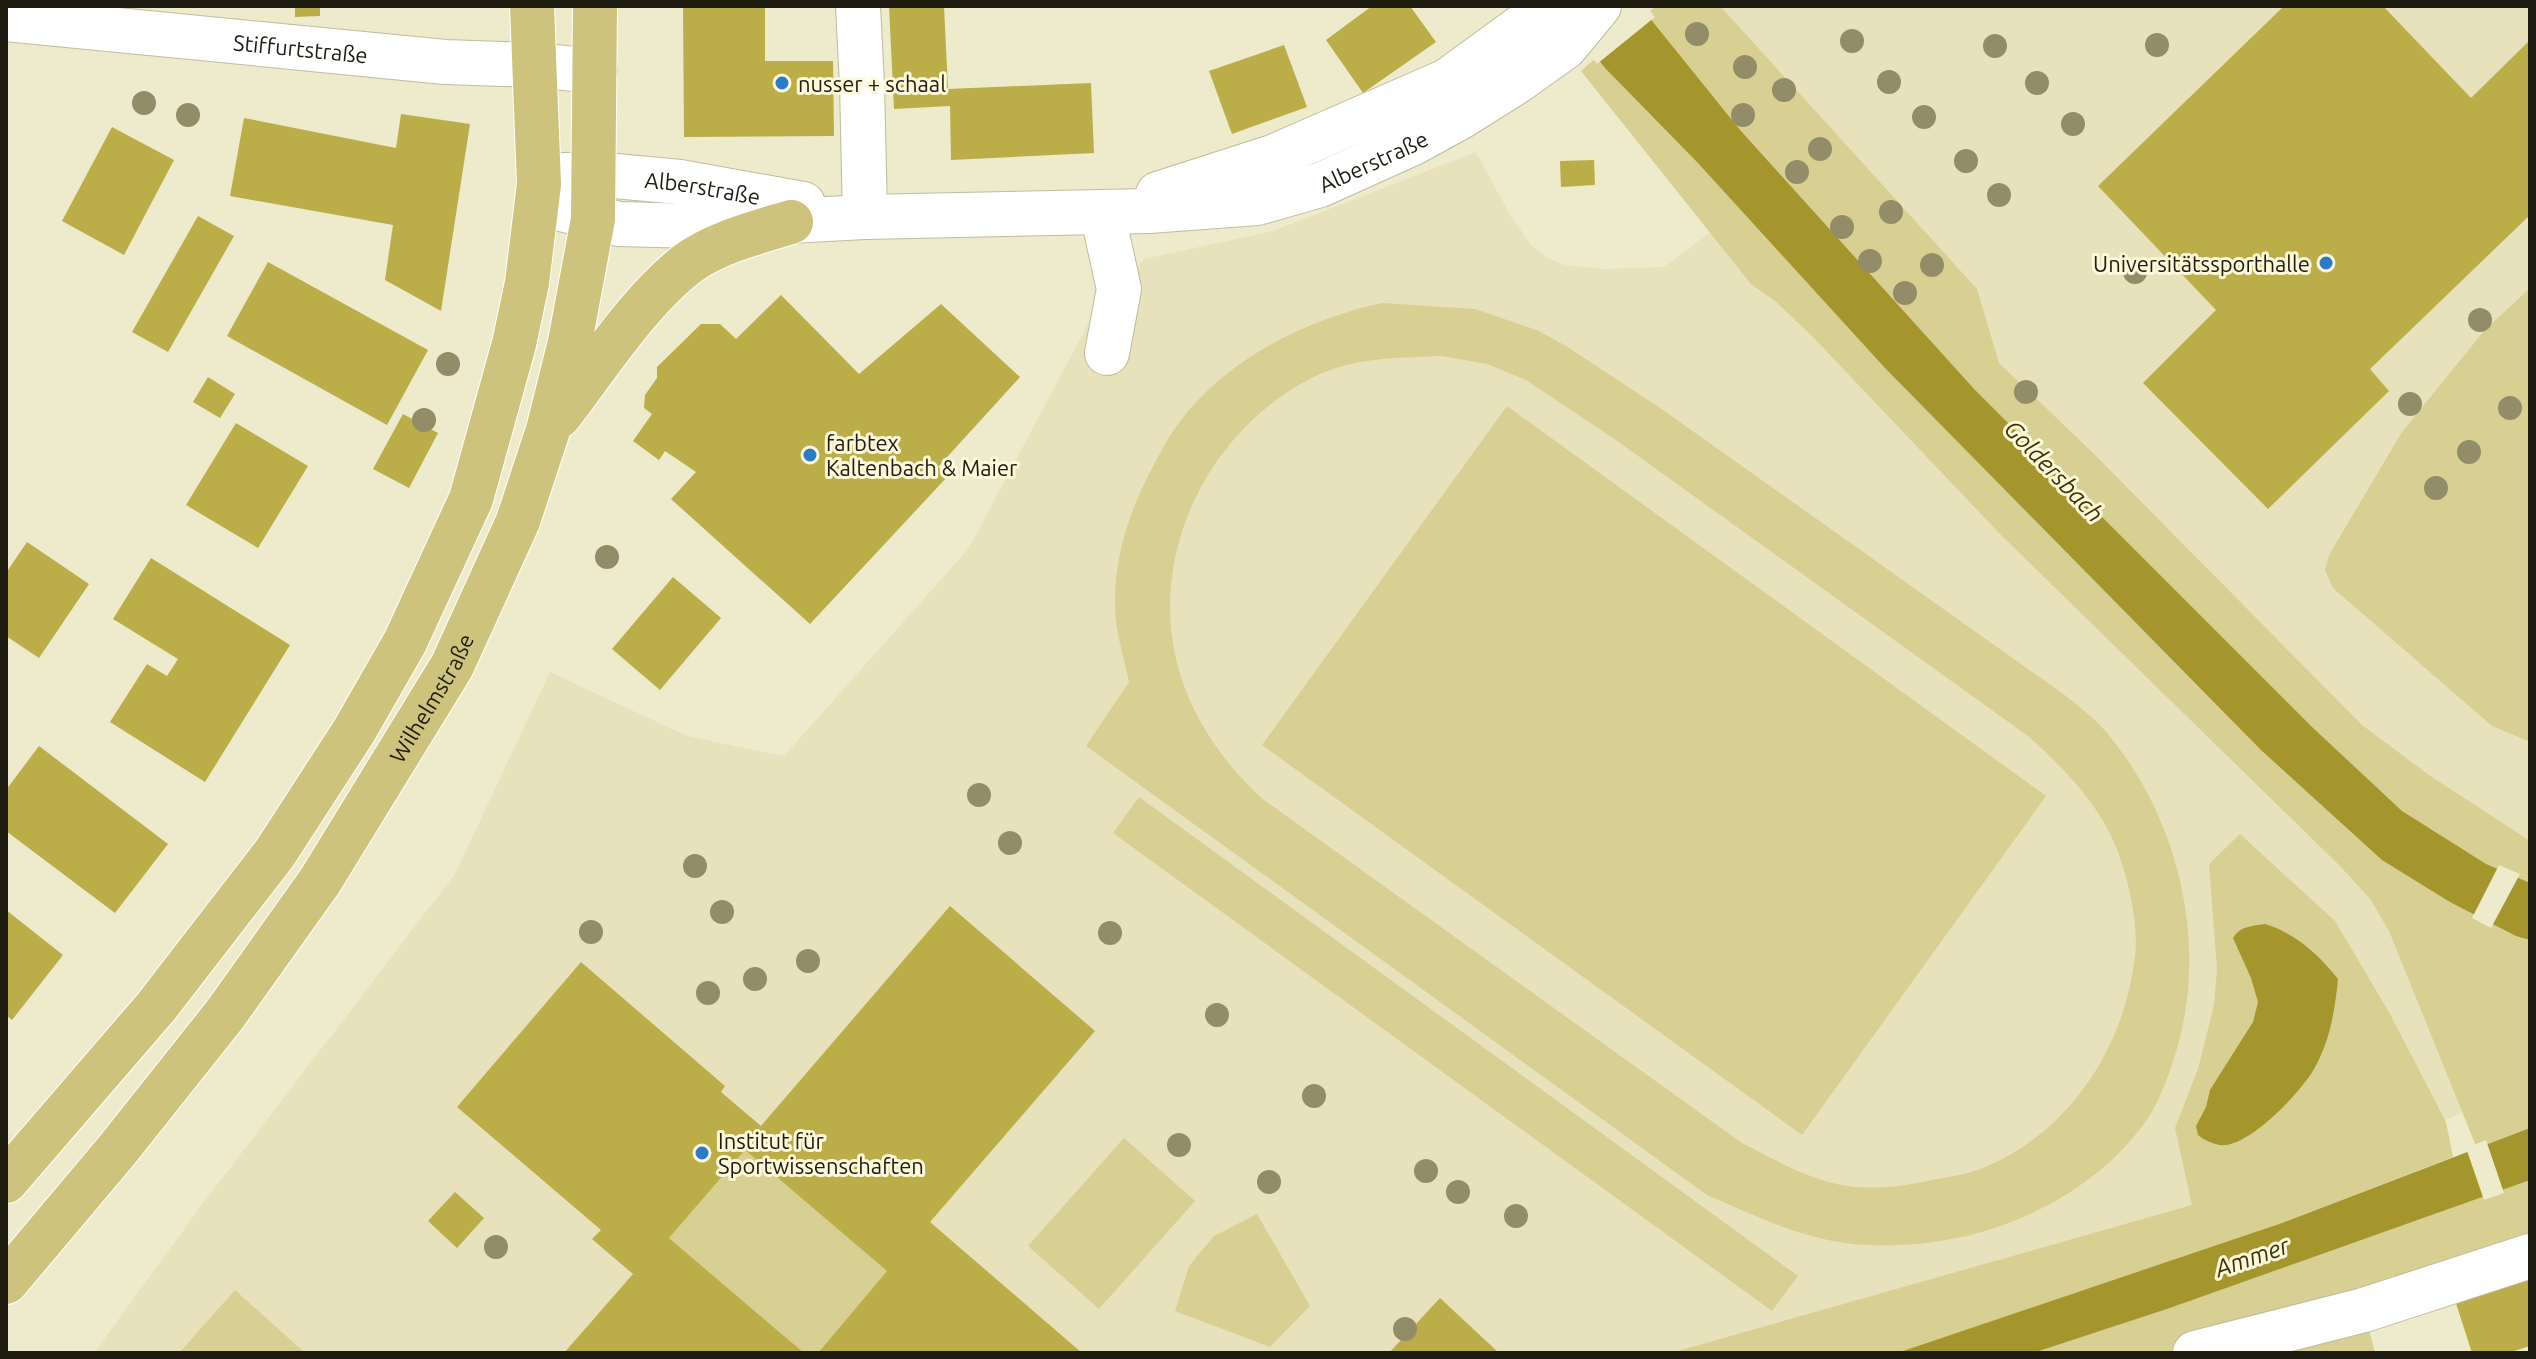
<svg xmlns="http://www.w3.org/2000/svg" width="2536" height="1359" viewBox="0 0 2536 1359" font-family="Ubuntu,sans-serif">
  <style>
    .built { fill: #e7e2bc }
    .green { fill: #d8cf93; fill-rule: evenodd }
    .water { fill: #a4952d }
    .pier { fill: #eeeacc }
    .building { fill: #bbad48 }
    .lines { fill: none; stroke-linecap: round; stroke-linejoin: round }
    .minor-casing { stroke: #bfbb9e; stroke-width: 46 }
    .major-casing { stroke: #fff; stroke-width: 46 }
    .minor { stroke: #fff; stroke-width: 44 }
    .major { stroke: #cdc37c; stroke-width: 44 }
    .tree { fill: #928d68 }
    .poi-dot { fill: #297cca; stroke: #fcf8d9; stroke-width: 3 }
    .labels { text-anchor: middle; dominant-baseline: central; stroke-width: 6; stroke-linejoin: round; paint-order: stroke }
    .street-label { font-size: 22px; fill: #1e1c11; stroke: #fcf8d9 }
    .poi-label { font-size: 22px; fill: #1e1c11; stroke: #fcf8d9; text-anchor: start }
    .water-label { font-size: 24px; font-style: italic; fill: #3a3307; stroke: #fcf8d9 }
  </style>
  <rect width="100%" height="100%" fill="#eeeacc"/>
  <polygon class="built" points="1710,6 2530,6 2530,1083 2448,1119 1753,1353 94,1353 201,1206 455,874 550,672 687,736 784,756 969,548 1094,313 1119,289 1144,259 1273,231 1476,152 1509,213 1531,245 1548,258 1565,265 1604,269 1664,267 1728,219"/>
  <g class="green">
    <polygon points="1656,6 1720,6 1977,289 1999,363 2094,454 2362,725 2429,775 2530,841 2530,1256 2364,1310 2375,1353 2033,1353 2167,1309 2359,1240 2478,1151 2389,931 2371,900 2341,867 2000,534 1811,335 1775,301 1751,284 1581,71"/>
    <polygon points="2530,288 2530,742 2492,726 2333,588 2325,570 2329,555 2402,432 2484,331"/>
    <path d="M1383,303l92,6 64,22 27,15 97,64 399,283c15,12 33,25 45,40 72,86 102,211 69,319 -8,26 -18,54 -35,76 -64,82 -172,122 -274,117 -56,-2 -109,-28 -160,-50l-621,-449 43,-64c-5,-25 -14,-51 -14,-77 -1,-44 13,-90 33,-129 9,-17 18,-36 30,-52 48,-65 128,-105 205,-121zM1442,356l45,8 39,16 87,58 415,298c36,32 71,68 89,113 11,30 22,75 18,107 -10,90 -64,175 -150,211 -16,7 -36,10 -53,13 -26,6 -57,10 -84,6 -39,-6 -71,-25 -106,-43l-478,-343c-40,-35 -74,-85 -87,-137 -28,-110 31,-229 129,-282 43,-24 88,-23 136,-25z"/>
    <polygon points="1507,406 2046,796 1802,1135 1262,745"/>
    <polygon points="1139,797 1798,1276 1772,1311 1113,833"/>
    <polygon points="2240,834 2335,921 2390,1014 2446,1122 2453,1157 2282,1223 1897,1353 1671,1353 2192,1205 2175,1128 2198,1069 2214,1005 2217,970 2209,864"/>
    <polygon points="1124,1138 1195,1201 1099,1309 1028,1246"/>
    <polygon points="745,1150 887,1271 818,1353 804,1353 669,1238"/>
    <polygon points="1257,1214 1310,1306 1270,1347 1175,1311 1189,1266 1214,1236"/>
    <polygon points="235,1290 305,1353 179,1353"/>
  </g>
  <g class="water">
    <polygon points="1557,6 1640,6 1740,130 1975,390 2312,727 2402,811 2486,864 2530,883 2530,940 2516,936 2450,902 2382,860 2261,750 1885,368 1698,163 1605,68"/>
    <path d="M2265,924c30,9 54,31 73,55 -3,31 -8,62 -24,90 -14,24 -60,72 -88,76 -10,1 -21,-4 -28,-10l-2,-9 10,-19 4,-17 43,-68 5,-20 -7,-24 -18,-40c7,-12 20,-12 32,-14z"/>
    <polygon points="2530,1128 2530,1180 2167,1309 2033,1353 1897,1353 2282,1223"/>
  </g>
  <g class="pier">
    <polygon points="1553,6 1646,6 1655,17 1597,64"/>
    <polygon points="2499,865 2520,874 2491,928 2472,918"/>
    <polygon points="2486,1140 2504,1193 2484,1200 2466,1148"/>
  </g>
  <g class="building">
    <polygon points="295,6 320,6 320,16 295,17"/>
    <polygon points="683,6 765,6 765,61 833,61 834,136 684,137"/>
    <polygon points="889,6 944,6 948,89 1091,83 1094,153 951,160 950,106 894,109"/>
    <polygon points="1372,6 1410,6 1436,42 1363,93 1326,40"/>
    <polygon points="2284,6 2383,6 2471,98 2530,40 2530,215 2370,369 2389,391 2268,509 2143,383 2216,310 2098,186"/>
    <polygon points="1284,45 1307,107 1232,134 1209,71"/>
    <polygon points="401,114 470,124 441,311 385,280 393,225 230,196 244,118 396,148"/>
    <polygon points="112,127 174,160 124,255 62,221"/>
    <polygon points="1594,160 1595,185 1561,187 1560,161"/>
    <polygon points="198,216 234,236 168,352 132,332"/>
    <polygon points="268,262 428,350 387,425 227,336"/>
    <polygon points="781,295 859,374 941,304 1020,377 938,467 948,476 810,624 671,499 696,472 665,451 659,460 633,441 652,414 644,408 645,395 657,378 657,367 701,324 720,324 736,339"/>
    <polygon points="208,377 235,394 220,418 193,402"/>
    <polygon points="403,414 438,433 409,488 373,469"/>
    <polygon points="236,423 308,466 258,548 186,505"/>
    <polygon points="27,542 89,584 39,658 6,636 6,573"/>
    <polygon points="151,558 290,645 205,782 110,722 147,664 167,676 178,659 113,619"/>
    <polygon points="673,577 721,618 660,690 612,649"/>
    <polygon points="39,746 168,844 115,913 6,831 6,790"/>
    <polygon points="950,906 1095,1031 930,1222 1082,1353 818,1353 887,1271 745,1150 669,1238 804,1353 564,1353 633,1274 592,1239 601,1230 457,1107 581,962 725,1086 721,1092 761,1126"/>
    <polygon points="6,910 63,955 12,1020 6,1015"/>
    <polygon points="455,1192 484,1218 457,1248 428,1221"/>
    <polygon points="2530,1273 2530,1346 2508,1353 2472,1353 2454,1297"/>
    <polygon points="1440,1298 1499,1353 1389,1353"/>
  </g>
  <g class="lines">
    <defs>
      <g id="minor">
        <polyline points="858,6 862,84 865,217"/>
        <path id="s1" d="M6,19l439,43 90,3 60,6"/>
        <path id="s2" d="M539,184l26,-9 29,-1 86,8 123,22"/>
        <polyline points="1158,194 1273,157 1447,81 1550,6"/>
        <path id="s3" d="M538,203l81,21 75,2 171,-9 284,-6 108,-8 63,-18 93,-42 49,-27 54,-34 49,-35 34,-41"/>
        <polyline points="1102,212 1119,289 1107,353"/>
        <polyline points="2195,1353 2364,1310 2530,1256"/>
      </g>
      <g id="major">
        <path d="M559,416c38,-49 80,-115 128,-152 28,-21 71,-32 104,-42"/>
        <polyline points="6,1181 156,1007 275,853 354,731 405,642 471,499 514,344 527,283 539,184 532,6"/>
        <path id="s4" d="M6,1282l112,-133 108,-136 94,-132 132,-215 66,-145 30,-91 22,-88 23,-123 2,-213"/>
      </g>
    </defs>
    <use href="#minor" class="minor-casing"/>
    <use href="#major" class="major-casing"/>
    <use href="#minor" class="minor"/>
    <use href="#major" class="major"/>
  </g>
  <g class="tree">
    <circle cx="1697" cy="34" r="12"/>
    <circle cx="1852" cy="41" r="12"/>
    <circle cx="2157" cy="45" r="12"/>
    <circle cx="1995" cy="46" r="12"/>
    <circle cx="1745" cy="67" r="12"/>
    <circle cx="1889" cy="82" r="12"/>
    <circle cx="2037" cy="83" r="12"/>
    <circle cx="1784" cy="90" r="12"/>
    <circle cx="144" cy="103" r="12"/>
    <circle cx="188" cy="115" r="12"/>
    <circle cx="1743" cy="115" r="12"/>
    <circle cx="1924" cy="117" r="12"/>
    <circle cx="2073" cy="124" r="12"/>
    <circle cx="1820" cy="149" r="12"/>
    <circle cx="1966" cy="161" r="12"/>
    <circle cx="1797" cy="172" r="12"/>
    <circle cx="1999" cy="195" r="12"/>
    <circle cx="1891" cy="212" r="12"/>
    <circle cx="1842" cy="227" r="12"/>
    <circle cx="1870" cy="261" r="12"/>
    <circle cx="1932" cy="265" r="12"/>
    <circle cx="2135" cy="272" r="12"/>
    <circle cx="1905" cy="293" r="12"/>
    <circle cx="2480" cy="320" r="12"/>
    <circle cx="448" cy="364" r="12"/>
    <circle cx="2026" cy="392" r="12"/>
    <circle cx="2410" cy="404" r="12"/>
    <circle cx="2510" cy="408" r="12"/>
    <circle cx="424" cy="420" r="12"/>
    <circle cx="2469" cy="452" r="12"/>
    <circle cx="2436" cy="488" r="12"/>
    <circle cx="607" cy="557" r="12"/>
    <circle cx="979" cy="795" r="12"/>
    <circle cx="1010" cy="843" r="12"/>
    <circle cx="695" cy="866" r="12"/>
    <circle cx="722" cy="912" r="12"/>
    <circle cx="591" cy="932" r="12"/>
    <circle cx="1110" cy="933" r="12"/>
    <circle cx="808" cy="961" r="12"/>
    <circle cx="755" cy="979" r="12"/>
    <circle cx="708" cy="993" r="12"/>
    <circle cx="1217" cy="1015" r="12"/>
    <circle cx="1314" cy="1096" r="12"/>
    <circle cx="1179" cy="1145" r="12"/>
    <circle cx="1426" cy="1171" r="12"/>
    <circle cx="1269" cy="1182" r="12"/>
    <circle cx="1458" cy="1192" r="12"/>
    <circle cx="1516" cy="1216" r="12"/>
    <circle cx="496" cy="1247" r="12"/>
    <circle cx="1405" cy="1329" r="12"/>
  </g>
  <g class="poi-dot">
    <circle cx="782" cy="83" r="8"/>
    <circle cx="2326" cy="263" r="8"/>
    <circle cx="810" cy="455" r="8"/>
    <circle cx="702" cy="1153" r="8"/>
  </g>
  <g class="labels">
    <g class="street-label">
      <text stroke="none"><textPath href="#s1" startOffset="296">Stiffurtstraße</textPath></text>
      <text stroke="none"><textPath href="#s3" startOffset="846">Alberstraße</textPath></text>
      <text stroke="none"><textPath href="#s2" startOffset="166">Alberstraße</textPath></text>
      <text stroke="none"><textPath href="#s4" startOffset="724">Wilhelmstraße</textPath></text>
    </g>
    <g class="poi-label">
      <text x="798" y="83">nusser + schaal</text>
      <text x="2310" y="263" text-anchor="end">Universitätssporthalle</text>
      <text x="826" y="442">farbtex<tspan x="826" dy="25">Kaltenbach &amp; Maier</tspan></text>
      <text x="718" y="1140">Institut für<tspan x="718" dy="25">Sportwissenschaften</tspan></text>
    </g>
    <g class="water-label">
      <text transform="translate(2054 471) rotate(46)">Goldersbach</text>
      <text transform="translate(2252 1257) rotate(-19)">Ammer</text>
    </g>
  </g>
  <rect width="2536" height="1359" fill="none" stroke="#1e1c11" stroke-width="16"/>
</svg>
